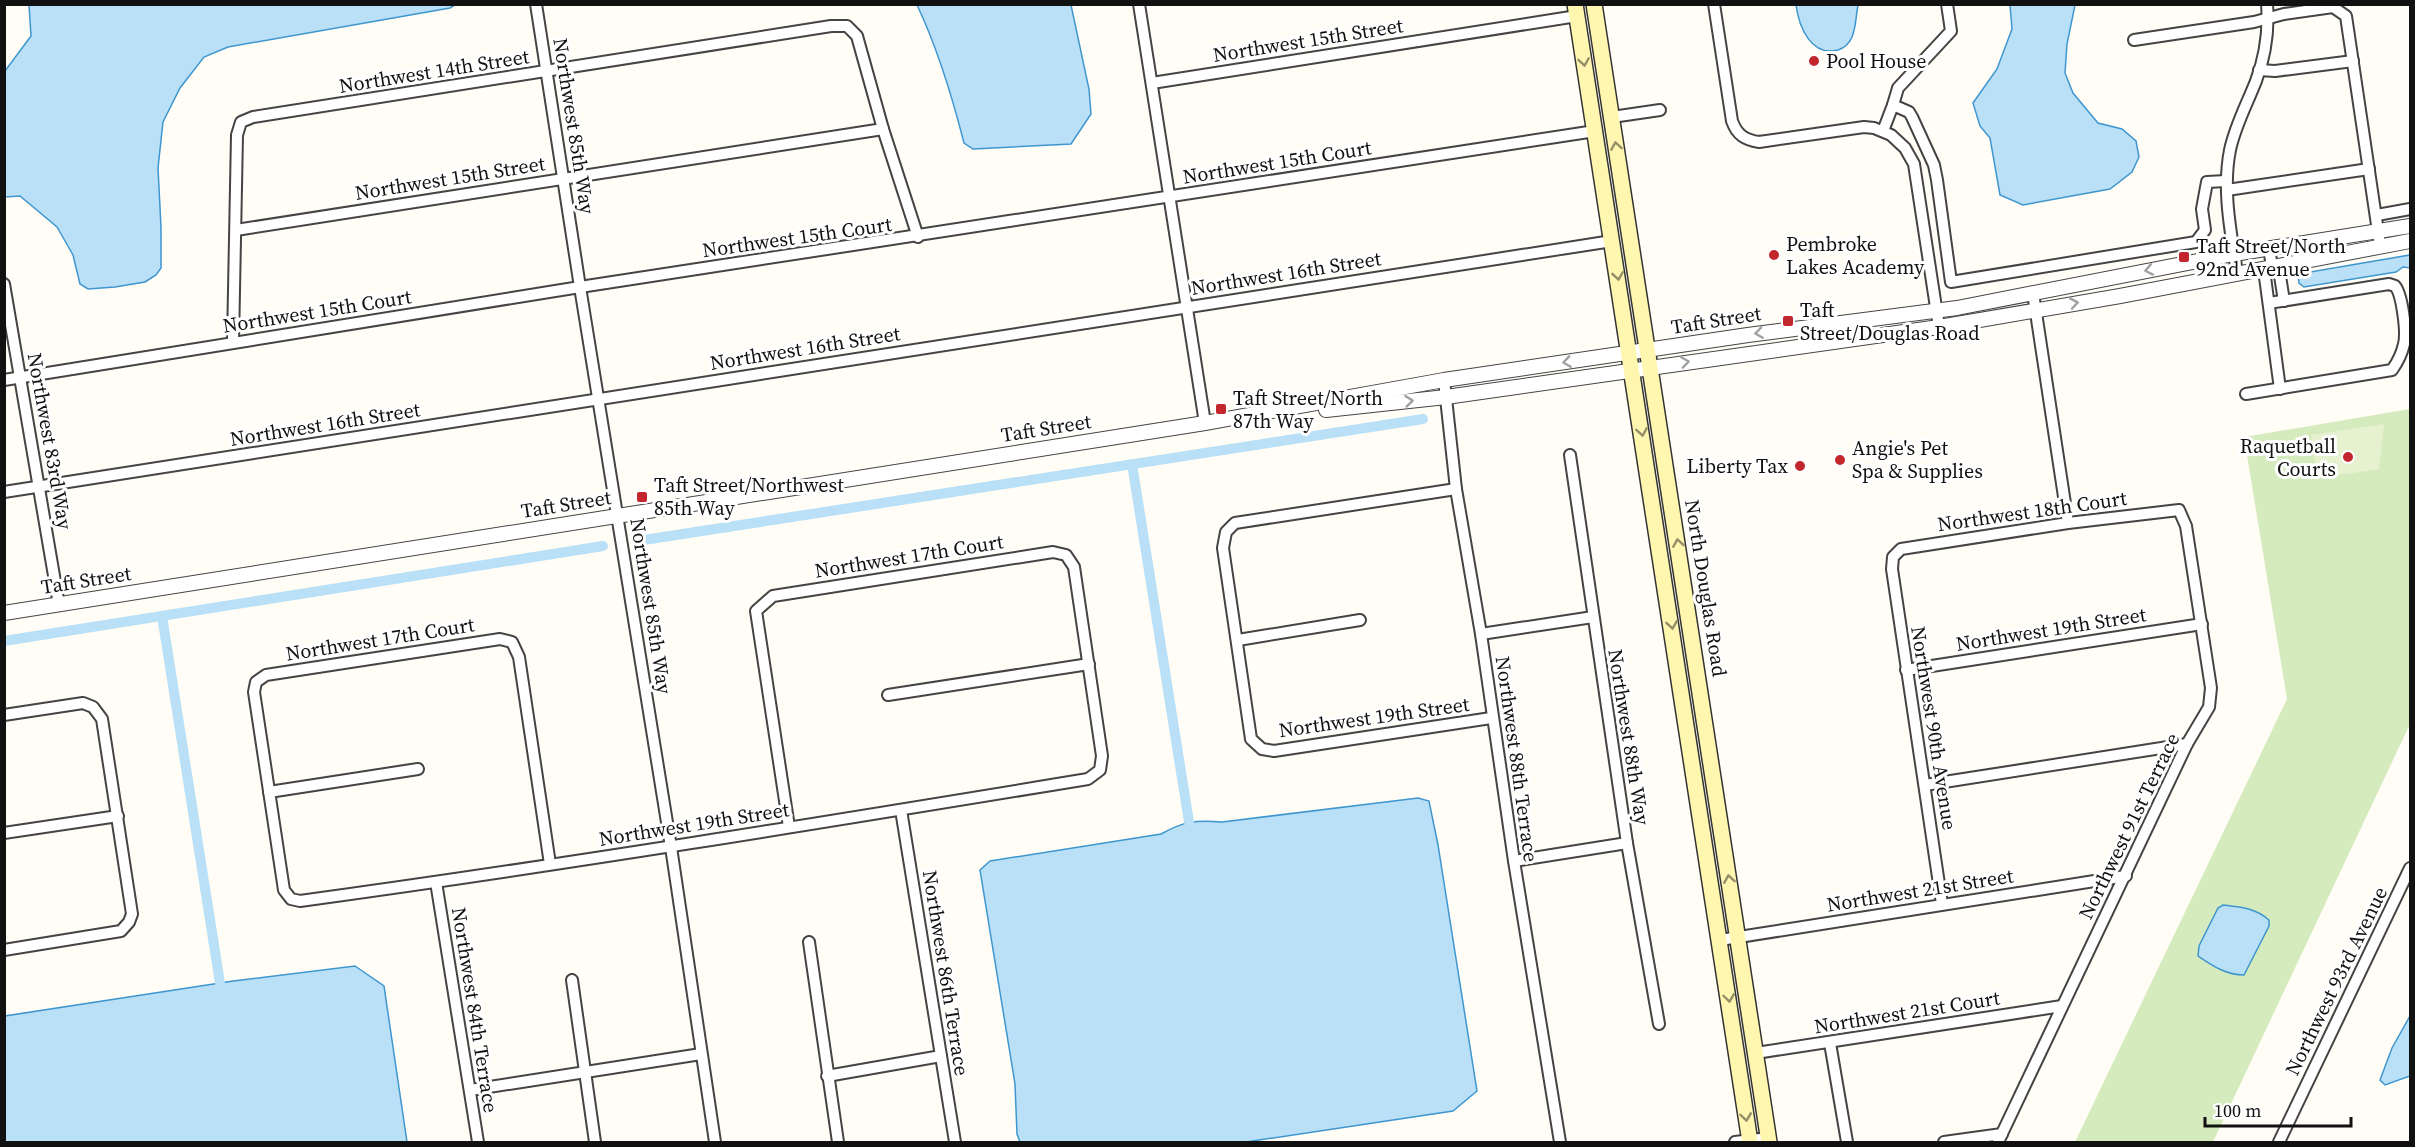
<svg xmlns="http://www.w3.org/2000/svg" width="2415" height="1147" viewBox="0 0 2415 1147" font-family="'Source Serif 4',serif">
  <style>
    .green { fill: #d5ebbd }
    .pitch { fill: #e6f2cf }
    .water { fill: #b9e0f7; stroke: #3f96cf; stroke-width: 1.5 }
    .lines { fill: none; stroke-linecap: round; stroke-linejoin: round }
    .canal { stroke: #b9e0f7; stroke-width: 10 }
    .minor-casing { stroke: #444; stroke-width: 14 }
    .tertiary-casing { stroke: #444; stroke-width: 16 }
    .secondary-casing { stroke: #333; stroke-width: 18 }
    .minor { stroke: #fff; stroke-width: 10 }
    .tertiary { stroke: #fff; stroke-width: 14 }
    .secondary { stroke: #fff6b0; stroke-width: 15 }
    .oneway { stroke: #948f68 }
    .oneway2 { stroke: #a0a0a0 }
    .poi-dot { fill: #c4262e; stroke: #fff; stroke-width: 2 }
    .labels { text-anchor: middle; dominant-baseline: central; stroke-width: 6; stroke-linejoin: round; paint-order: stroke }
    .street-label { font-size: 20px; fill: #111; stroke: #fff }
    .poi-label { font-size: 20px; fill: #111; stroke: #fff; text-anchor: start }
  </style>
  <rect width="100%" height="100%" fill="#fffdf5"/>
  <polygon class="green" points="2410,409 2410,724 2213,1142 2075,1142 2287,699 2244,437"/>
  <polygon class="pitch" points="2384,424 2379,469 2318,478 2311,435"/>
  <g class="water">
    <polygon points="29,5 29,4 455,5 450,8 228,47 204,57 180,88 163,122 158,168 161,227 161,268 156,275 145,282 115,287 88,289 80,284 73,255 57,227 20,196 5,197 5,71 31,36"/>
    <path d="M917,5h154l18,84 2,25 -20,30 -98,5 -9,-6c-12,-47 -26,-94 -47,-138z"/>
    <path d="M1796,5h62c-2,10 -2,23 -6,32 -3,7 -8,11 -14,13 -27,7 -39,-23 -42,-45z"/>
    <polygon points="2010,5 2075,5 2067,44 2065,73 2073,93 2098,123 2122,129 2136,141 2139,157 2132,172 2110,189 2023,205 2000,195 1990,138 1980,126 1973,103 1997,69 2012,29"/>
    <polygon points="2410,255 2410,268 2403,267 2396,272 2304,287 2299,283 2298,274"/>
    <path d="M1418,798l11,3 9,44 39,246 -24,20 -207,31h-226l-3,-8 -2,-50 -35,-214 10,-9 171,-27c23,-13 35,-14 61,-12z"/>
    <path d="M2223,905c18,2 32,3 46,15v6l-25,49c-18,0 -31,-9 -46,-19l1,-10 19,-38z"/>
    <polygon points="355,966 384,986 407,1142 5,1142 5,1016 233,981"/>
    <polygon points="2410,1016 2410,1076 2385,1085 2380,1080 2392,1048"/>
  </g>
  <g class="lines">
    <g class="canal">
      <polyline points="1132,464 1189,822"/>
      <polyline points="644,540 1423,419"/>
      <polyline points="162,616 220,983"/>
      <polyline points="4,641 603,546"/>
    </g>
    <defs>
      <g id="minor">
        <polyline points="536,4 580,287 671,847 715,1142"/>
        <polyline points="1139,4 1205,423"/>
        <path d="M1714,4l18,117c5,14 13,19 27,21l105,-15 10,1 17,7 14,13 9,16 25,163"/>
        <polyline points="1947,4 1951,31 1898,88 1893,105 1909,112 1912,117 1934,165 1937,180 1951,282 2196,242 2205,230 2202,209 2207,182 2226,181"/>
        <polyline points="2134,40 2254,22 2284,14 2333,7 2346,16 2380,245"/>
        <polyline points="2259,70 2275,71 2353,61"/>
        <polyline points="1152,83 1577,16"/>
        <polyline points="1612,117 1660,110"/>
        <polyline points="1883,131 1893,105"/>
        <polyline points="2227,190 2369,169"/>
        <polyline points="2377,215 2410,209"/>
        <polyline points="236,230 883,129"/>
        <polyline points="2269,249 2272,266 2265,277 2280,389"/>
        <polyline points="2272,266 2280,276 2284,301"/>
        <path d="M2237,273c-6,-40 -15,-83 -7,-123 5,-24 17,-46 26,-69 9,-24 13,-51 11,-77"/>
        <polyline points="4,284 59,605"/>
        <polyline points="2033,293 2068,523"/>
        <polyline points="233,342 237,135 241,122 253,117 831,26 847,26 857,36 883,129 918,237"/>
        <polyline points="4,380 580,287 1595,131"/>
        <polyline points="1444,380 1456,489 1481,634 1514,861 1560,1142"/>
        <path d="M2246,394l146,-24c5,-7 10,-17 12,-26 3,-12 -2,-50 -9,-58l-6,-2 -120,19"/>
        <polyline points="1570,455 1627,843 1659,1024"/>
        <polyline points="1456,489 1235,523 1226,532 1223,548 1251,739 1262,749 1274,751 1491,718"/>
        <polyline points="4,492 1612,241"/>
        <polyline points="1481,634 1593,617"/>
        <polyline points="1238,640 1360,620"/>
        <polyline points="1906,670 2202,624"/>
        <polyline points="888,695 1089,664"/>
        <polyline points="4,715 83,703 93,707 102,719 132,914 129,922 121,931 4,950"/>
        <polyline points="1925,785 2187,744"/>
        <polyline points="269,792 418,769"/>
        <polyline points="901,810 955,1142"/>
        <polyline points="4,833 118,816"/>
        <polyline points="1514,861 1627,843"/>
        <path d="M550,864l-31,-207 -7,-15 -12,-3 -234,36 -10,7 -2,10 30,198 7,9 9,2c263,-36 526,-79 788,-122l12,-9 2,-14 -28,-189 -8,-12 -13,-3 -280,44 -17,15 33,216"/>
        <polyline points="436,882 478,1142"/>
        <polyline points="1942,904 1892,569 1893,557 1901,549 2068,523 2179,510 2186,526 2211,688 2209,707 2187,744 1998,1142"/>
        <polyline points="1720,940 2126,876"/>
        <polyline points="809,942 838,1142"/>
        <polyline points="572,980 595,1142"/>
        <polyline points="1830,1043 1847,1142"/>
        <polyline points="1756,1053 2062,1006"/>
        <polyline points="827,1076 941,1056"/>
        <polyline points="470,1090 701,1054"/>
        <polyline points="1735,1142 1768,1138"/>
        <polyline points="1944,1142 2002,1134"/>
        <polyline points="2279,1142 2410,868"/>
      </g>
      <g id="tertiary">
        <polyline points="1326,410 1446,397 1939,327 2120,296 2410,241"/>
        <polyline points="4,613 1205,423 1444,380 1748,335 1957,308 2234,254 2410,226"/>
      </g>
      <g id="secondary">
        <polyline points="1575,4 1750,1142"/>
        <polyline points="1594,4 1769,1142"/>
      </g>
    </defs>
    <use href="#minor" class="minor-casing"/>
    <use href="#tertiary" class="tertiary-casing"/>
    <use href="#secondary" class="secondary-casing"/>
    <use href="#minor" class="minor"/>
    <use href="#tertiary" class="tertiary"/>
    <use href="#secondary" class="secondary"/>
  </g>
  <defs><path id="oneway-chevron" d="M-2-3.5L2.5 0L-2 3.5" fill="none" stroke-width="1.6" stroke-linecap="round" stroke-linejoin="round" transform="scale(1.5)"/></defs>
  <g class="oneway">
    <use href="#oneway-chevron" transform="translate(1584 62) rotate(81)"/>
    <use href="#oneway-chevron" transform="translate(1616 146) rotate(-99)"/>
    <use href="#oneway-chevron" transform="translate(1618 276) rotate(81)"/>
    <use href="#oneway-chevron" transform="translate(1642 432) rotate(81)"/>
    <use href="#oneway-chevron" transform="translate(1678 543) rotate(-99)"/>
    <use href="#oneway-chevron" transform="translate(1672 625) rotate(81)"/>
    <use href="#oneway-chevron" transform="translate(1729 879) rotate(-99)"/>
    <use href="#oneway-chevron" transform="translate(1729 998) rotate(82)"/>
    <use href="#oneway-chevron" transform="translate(1746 1117) rotate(82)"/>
  </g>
  <g class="oneway2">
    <use href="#oneway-chevron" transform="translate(2149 270) rotate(169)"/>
    <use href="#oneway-chevron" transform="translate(2074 303) rotate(-10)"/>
    <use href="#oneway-chevron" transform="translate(1759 333) rotate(172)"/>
    <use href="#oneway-chevron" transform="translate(1567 362) rotate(172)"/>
    <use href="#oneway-chevron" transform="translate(1685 362) rotate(-8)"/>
    <use href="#oneway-chevron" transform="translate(1409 401) rotate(-6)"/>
  </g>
  <g class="poi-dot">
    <circle cx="1814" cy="61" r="6"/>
    <circle cx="1774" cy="255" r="6"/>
    <rect x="2178" y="251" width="12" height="12" rx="3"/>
    <rect x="1782" y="315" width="12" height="12" rx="3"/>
    <rect x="1215" y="403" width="12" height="12" rx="3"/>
    <circle cx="2348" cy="457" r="6"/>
    <circle cx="1840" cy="460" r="6"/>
    <circle cx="1800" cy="466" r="6"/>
    <rect x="636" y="491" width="12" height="12" rx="3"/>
  </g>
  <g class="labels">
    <g class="street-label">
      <text transform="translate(1308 40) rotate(-9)">Northwest 15th Street</text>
      <text transform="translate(434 71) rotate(-9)">Northwest 14th Street</text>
      <text transform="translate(574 126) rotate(81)">Northwest 85th Way</text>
      <text transform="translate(1277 162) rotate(-9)">Northwest 15th Court</text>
      <text transform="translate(450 178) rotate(-9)">Northwest 15th Street</text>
      <text transform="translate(797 237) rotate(-8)">Northwest 15th Court</text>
      <text transform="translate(1286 273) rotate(-9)">Northwest 16th Street</text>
      <text transform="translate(317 311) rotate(-9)">Northwest 15th Court</text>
      <text transform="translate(1716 320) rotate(-9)">Taft Street</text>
      <text transform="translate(805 348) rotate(-9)">Northwest 16th Street</text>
      <text transform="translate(325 424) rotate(-9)">Northwest 16th Street</text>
      <text transform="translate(1046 428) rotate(-9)">Taft Street</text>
      <text transform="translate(50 441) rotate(80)">Northwest 83rd Way</text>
      <text transform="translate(566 504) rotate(-9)">Taft Street</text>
      <text transform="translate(2032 511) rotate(-8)">Northwest 18th Court</text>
      <text transform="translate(909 556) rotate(-9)">Northwest 17th Court</text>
      <text transform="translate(86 580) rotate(-9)">Taft Street</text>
      <text transform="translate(1706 588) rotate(81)">North Douglas Road</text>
      <text transform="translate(651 606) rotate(81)">Northwest 85th Way</text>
      <text transform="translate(2051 629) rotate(-9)">Northwest 19th Street</text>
      <text transform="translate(380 639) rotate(-9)">Northwest 17th Court</text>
      <text transform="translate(1374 717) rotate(-8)">Northwest 19th Street</text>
      <text transform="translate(1934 728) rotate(81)">Northwest 90th Avenue</text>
      <text transform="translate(1629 737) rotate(81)">Northwest 88th Way</text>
      <text transform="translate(1517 759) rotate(82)">Northwest 88th Terrace</text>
      <text transform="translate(694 824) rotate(-9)">Northwest 19th Street</text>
      <text transform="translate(2129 826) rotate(-64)">Northwest 91st Terrace</text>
      <text transform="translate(1920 890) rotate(-9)">Northwest 21st Street</text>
      <text transform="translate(946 973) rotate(81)">Northwest 86th Terrace</text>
      <text transform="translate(2336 981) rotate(-64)">Northwest 93rd Avenue</text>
      <text transform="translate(475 1010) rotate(81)">Northwest 84th Terrace</text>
      <text transform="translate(1907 1012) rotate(-9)">Northwest 21st Court</text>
    </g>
    <g class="poi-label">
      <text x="1826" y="61">Pool House</text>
      <text x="1786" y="244">Pembroke<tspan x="1786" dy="23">Lakes Academy</tspan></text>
      <text x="2196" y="246">Taft Street/North<tspan x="2196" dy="23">92nd Avenue</tspan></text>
      <text x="1800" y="310">Taft<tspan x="1800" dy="23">Street/Douglas Road</tspan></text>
      <text x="1233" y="398">Taft Street/North<tspan x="1233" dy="23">87th Way</tspan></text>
      <text x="2336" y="446" text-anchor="end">Raquetball<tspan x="2336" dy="23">Courts</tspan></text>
      <text x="1852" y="448">Angie's Pet<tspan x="1852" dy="23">Spa &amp; Supplies</tspan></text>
      <text x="1788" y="466" text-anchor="end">Liberty Tax</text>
      <text x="654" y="485">Taft Street/Northwest<tspan x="654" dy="23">85th Way</tspan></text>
    </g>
  </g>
  <rect width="2415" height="1147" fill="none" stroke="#111111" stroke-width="12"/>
  <path d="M2205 1117v9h146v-9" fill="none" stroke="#111111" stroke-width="3"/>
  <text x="2214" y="1117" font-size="18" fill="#111111" stroke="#ffffff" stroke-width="4.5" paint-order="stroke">100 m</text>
</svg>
